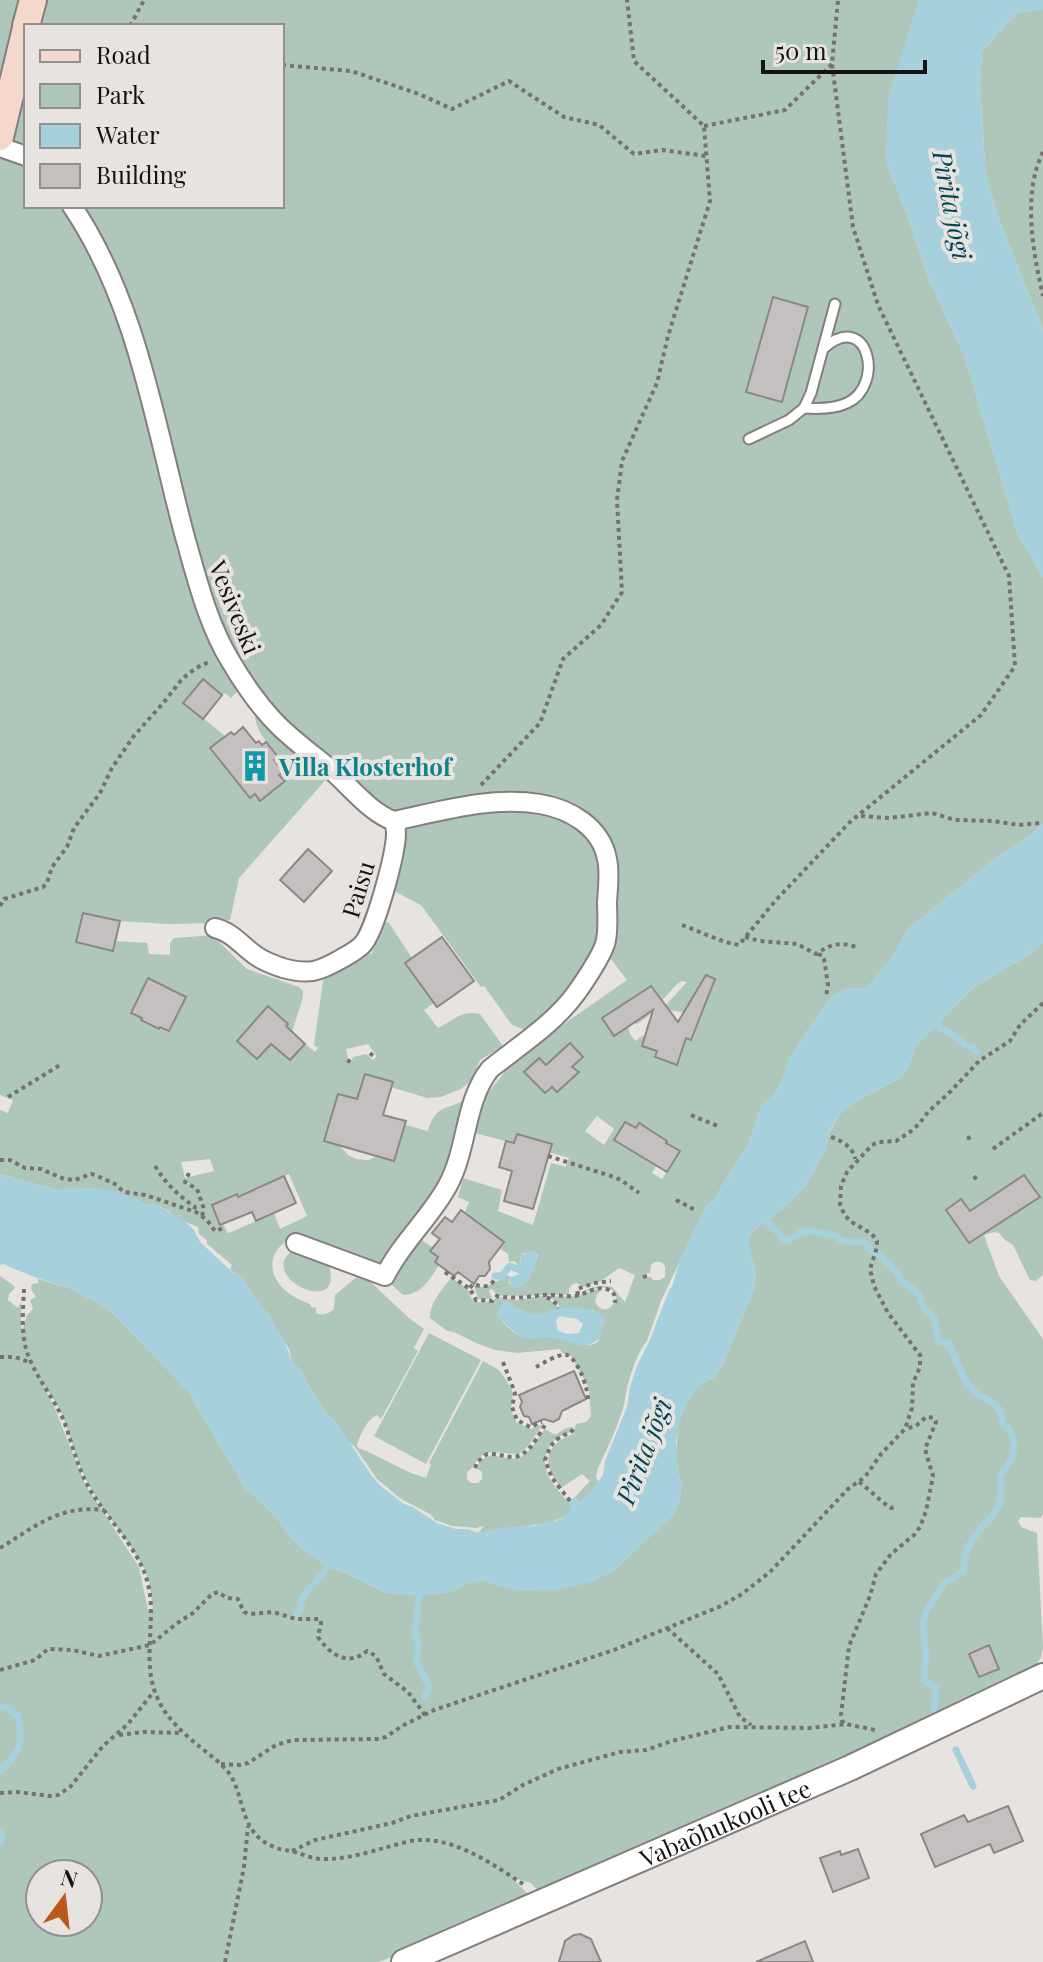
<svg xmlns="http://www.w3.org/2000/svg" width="1043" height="1962" viewBox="0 0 1043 1962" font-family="'Playfair Display',serif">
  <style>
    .green { fill: #afc6bb; fill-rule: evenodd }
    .water { fill: #a6d1dc; fill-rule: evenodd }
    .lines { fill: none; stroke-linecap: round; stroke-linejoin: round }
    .stream { stroke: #a6d1dc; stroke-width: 7 }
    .building { fill: #c5c0c0; stroke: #8d8888; stroke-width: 2 }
    .service-casing { stroke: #837f7d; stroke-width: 13 }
    .minor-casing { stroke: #837f7d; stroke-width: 22 }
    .tertiary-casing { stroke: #837f7d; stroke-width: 28 }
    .secondary-casing { stroke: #837f7d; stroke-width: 30 }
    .path { stroke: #757271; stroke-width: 4; stroke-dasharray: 4 4; stroke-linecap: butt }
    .service { stroke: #fff; stroke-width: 9 }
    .minor { stroke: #fff; stroke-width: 18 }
    .tertiary { stroke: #fff; stroke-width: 24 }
    .secondary { stroke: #f4d8cb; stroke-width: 26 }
    .labels { text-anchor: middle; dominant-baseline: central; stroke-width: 8; stroke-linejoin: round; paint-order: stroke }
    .street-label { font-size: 24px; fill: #151313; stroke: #e6e3e0 }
    .culture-label { font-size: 24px; font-weight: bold; fill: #0d838f; stroke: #e6e3e0; text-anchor: start }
    .water-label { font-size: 26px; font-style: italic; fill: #044651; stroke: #e6e3e0 }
  </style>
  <rect width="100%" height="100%" fill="#e6e3e0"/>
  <g class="green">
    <path d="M0,0h919l-30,97 -3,65 21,53 23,67 34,73 54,180 25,42v247l-17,15 -26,16 -92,74 -17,30 -19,23 -8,7 -17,-1 -17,10 -30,43 -9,15 -10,26 -7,13 -13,11 -12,36 -10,17 -25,40 -9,9 -44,93 -14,40c-9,10 -17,34 -20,48 -2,6 -2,13 -4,19 -6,20 -16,41 -25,60l-2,9 2,5 -13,16 -7,6 -3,-7 15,-16 -8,-7 -21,14c-19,-24 -18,-42 12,-54l3,-10 10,-2 5,-6 -2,-28 -18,-32 -9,-3 -2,-4 -43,4 -22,-3 -19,-7 -22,-11 -7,-1 -17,-13c0,-16 12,-28 21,-40 5,3 14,8 18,13 1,2 1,5 2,7 7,8 21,4 27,-1l19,3 26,-4 14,9 1,4c-5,1 -9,3 -13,5 -16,4 -26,-6 -39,-12l-5,18c5,5 13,14 19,16 10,3 22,-1 32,1 15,1 52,23 49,-10l3,-4 -11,-13 -32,-1 -4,-7 -8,-5 29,-1 20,-7 3,2 -4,3 -2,8c5,9 14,10 19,1l2,1c2,-21 -17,-18 -30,-12l-1,-1c10,-5 16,-6 27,-4l13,15 10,-27 -16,-7 -18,13 -18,6 -6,-4c-6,0 -9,6 -8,12 -25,-1 -49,2 -73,0l-3,-6 -4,1 3,9h-14l-4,-13c13,4 18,-4 29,-7l3,-4 5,2 -3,5c17,17 26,-14 30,-27l-5,-4 -11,3 -2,4v9l-6,-6 -5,1 -1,-8 -9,-6 -34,-35 4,-11 -11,-5 5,-19 39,12 -4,21 35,14 18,-62 15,4 3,-9 -20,-6 2,-9 -34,-9 -3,9 -40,-10 10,-35 20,-25 -3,-5 126,-88 -20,-26 -18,3 -32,49 -29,25 -16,-6 -28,-39 -3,1 -60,-82 -29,-15 10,-52 -164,-148 -7,8 -6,-5 -3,2 -19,-16 -20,23 42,34 -15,13 8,10 5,-3 37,45 24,-20 -5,-6 4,-4 -9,-11 4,-4c-9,-11 -21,-24 -23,-38l4,-4 71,61 -91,103 -9,42h-9l-4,3 -49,1 -48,-3 -37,-8 -7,29 37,8 2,-9 32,2 2,11 21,1v-12l4,-5 41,-3v3l32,31 52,18 4,4v6l-11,35 -6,-6 2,-3 -20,-16 -31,34 20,18 14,-15 19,16 15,-16 10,8 3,-4 -4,-3 9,-64 10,-12 39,-16 12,-32 5,2 23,35 -6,5 28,40 -10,7 14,18c16,-8 23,-18 42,-14l23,32 -23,14 -7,19 -12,10 -20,8 -14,1 -36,-11 1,-5 -27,-8 -8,25 -19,-5 -14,46 15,5 9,10 8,4 12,1 10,-4 27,-31 23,6c7,-23 12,-20 33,-29l4,1 -21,75 -62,85 -3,3 -91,-26c-21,13 -20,36 -2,51 7,6 16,10 24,13l2,4 4,-1v6c6,3 13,1 18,-4l1,-14 23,-19h6l45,42 15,11 -10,19 4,3 -37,68 -4,-4c-10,4 -17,20 -20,30l1,3c23,8 45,24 68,30l5,-14 -2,-1 54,-102 16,9 9,13 5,10 -2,18 6,12 14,6 12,-5 -15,22 -9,8c-13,1 -28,-7 -39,3 -6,6 -6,10 -13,15v7l4,4h7l4,-4v-7l-6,-4c13,-23 24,-6 42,-10 11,-3 20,-20 27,-29l10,6 11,-7 7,-1 -3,5c-9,3 -16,7 -21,15 -13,23 8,42 22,58l1,4 -5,6 -18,8 -71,10 6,-7 -8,2 -24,-2 -17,-6 -5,-6 -29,-15 -24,-20 -23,-33 -6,-4 -9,-15 -21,-25 -17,-31 -9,-10 -3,-12 -21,-35 -16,-19 -9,-17 -13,-9 2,-4 -25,-21v-4l-8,-6 -1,-7 -22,-9 -7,-7 -11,-6 -14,-1 -8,-5 -83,-10 -53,-15v-64l8,3 5,-13 -13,-5zM26,26h256v180h-256zM682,981l5,1 -41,45v7l-11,7 -5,-7 -2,-7 -14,8 -8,-12 5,-11 7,-5 30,6 -14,10 3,1 10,-7 30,-33zM669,1010l13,2 -4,19 9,4 -8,23 -24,-1 10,-29zM368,1044l9,12 -4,4 -7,-6 -13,3 -3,7 -4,-2 2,-4 -2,-9zM597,1116l17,13 -10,16 -19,-14zM638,1124l28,16v3l13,8 -17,28 -10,-6 5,-8 -21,-37zM210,1159l4,12 -29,7 -4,-16zM289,1174l18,42 -27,13 -6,-16 -45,20 -2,-1 -4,-8h-3l-8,-19 25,-11 1,2zM655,1262h6l4,4v11l-5,3h-7l-2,-3 -8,1v-4l7,-1 1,-8z"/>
    <polygon points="1032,10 1043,10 1043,330 1001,224 986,178 980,84 982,52 1006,24 1018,13"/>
    <path d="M1043,943v332l-7,6 -6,-1 -17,-35 -8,-5 -6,-7 -5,-1 -10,3 15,41 44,63v175l-2,4 -20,-1 -3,4 3,6 16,6 6,115 -2,9 -6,9 -148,72 -346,156 -10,-11 -14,-4 -1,3 16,16 -153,64h-379v-686l13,9 2,3 -6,6 -1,6 10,8 3,-6v25l2,2 4,-14 6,-6 -3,-9 6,-3c-2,-5 -7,-6 -4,-13l6,-1v-4l31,9 39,20 79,82 58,98 30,27 11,17 19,19 23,16 18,6 38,19 17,3h29l22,-3 16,-9 14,-3 23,8 107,-16 61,-57 6,-12 3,-18 -4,-12 -2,-19 2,-26 4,-16 15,-25 17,-10 10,-15 30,-73 2,-15 -8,-32 2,-7 6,-7 31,-23 20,-21 19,-35 3,-16 11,-19 18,-14 44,-23 6,-9 8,-22 58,-59 51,-30zM1024,1175l15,23 -33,22 -15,-22zM961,1199l23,34 -15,10 -23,-33zM43,1385c25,28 26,59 41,90 16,34 43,62 61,95l5,16 3,24h-5l-9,-43 -54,-83 -30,-75zM40,1874h48v48h-48z"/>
    <path d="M419,1238l14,10 -3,3 8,6 -3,5 4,3c-9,14 -18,30 -36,30l-11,-10v-6z"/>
    <path d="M293,1250l35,13c20,58 -74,14 -35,-13z"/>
    <polygon points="429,1333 481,1360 426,1464 374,1436"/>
  </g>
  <g class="water">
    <polygon points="919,0 1043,0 1043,10 1018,13 1006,24 982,52 980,84 986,178 1001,224 1043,330 1043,577 1018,535 964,355 930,282 907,215 886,162 888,97"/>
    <path d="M1043,824v119l-18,14 -51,30 -58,59 -8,22 -6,9 -44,23 -18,14 -11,18 -3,17 -19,35 -20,21 -31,23 -6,7 -2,7 8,32 -2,15 -30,73 -10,15 -17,10 -15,25 -6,28 2,33 4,12 -3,18 -6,12 -61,57 -19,10 -36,8 -33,1 -19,-3 -23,-8 -14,3 -16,9 -22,3h-29l-17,-3 -38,-19 -18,-6 -23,-16 -19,-19 -11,-17 -30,-27 -58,-98 -79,-82 -39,-20 -35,-11 -31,-13 -3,1v-91l53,15 40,-1 17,2 26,9 8,5 14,1 29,18 7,7 6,12 28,26 15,10 9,17 16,19 15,24 9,23 9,10 17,31 21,25 33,49 10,11 22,17 9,3 24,16 19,6h12l10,4 30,-6 27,-1 11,-4 3,1c9,-2 17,-7 22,-14l-2,-8 6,-4 3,7 7,-6 18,-23 2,-14 22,-54 3,-20 7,-21 12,-24 21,-54 2,-1 8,-27 25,-52 9,-9 25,-40 10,-17 12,-36 13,-11 7,-13 9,-26 10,-15 30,-43 17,-10 17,1 8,-7 19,-23 17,-30 92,-74 26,-16z"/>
    <path d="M533,1251l4,3c0,12 -7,26 -17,34l-7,-1 -5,-7 1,-2 10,-4 2,-19z"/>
    <path d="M504,1302c11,3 18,11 29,12 8,0 11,-1 18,-4 14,-5 44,-3 54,8l-1,5 -3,4v11l-10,6 -9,2 -29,-9 -27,2 -7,-3 -22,-20 2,-8zM559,1316l18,3 6,5 -4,9 -10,1 -11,-3 -2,-10z"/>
  </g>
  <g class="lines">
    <g class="stream">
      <polyline points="937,1023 941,1029 949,1032 965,1045 974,1048 977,1052"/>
      <path d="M765,1221l15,13 3,7c10,-1 14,-9 24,-10 10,-2 16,5 26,4 3,1 8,6 11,6 12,4 19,-6 26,9l6,2 12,11 8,8 6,10 17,14 4,12 11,10 4,24 11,3c7,15 13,35 25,47 13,13 29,9 28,32 19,14 13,37 -2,53 6,42 -13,38 -31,69 -5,8 -4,17 -6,26l-10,8 -8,3 -19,30 -3,9 3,35 -2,23 12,10 -2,21"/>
      <polyline points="495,1276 502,1276 510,1266 520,1270"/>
      <polyline points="419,1595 415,1633 419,1647 416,1661 429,1687 425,1697"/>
      <polyline points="296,1615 300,1608 303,1597 328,1567"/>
      <path d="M0,1707l8,1 10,8c6,28 2,36 -18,55"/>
      <polyline points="956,1750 973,1786"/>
      <polyline points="0,1832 2,1837 0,1843"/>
    </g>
  </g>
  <g class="building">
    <polygon points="773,297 808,307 782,402 746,392"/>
    <polygon points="203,679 222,695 203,719 183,703"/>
    <polygon points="243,727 256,743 259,741 262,745 266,742 278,757 274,760 283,772 279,775 285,781 260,801 255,794 250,798 210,748 231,732 234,735"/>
    <polygon points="308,849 332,871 304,902 280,880"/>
    <polygon points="83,913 120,921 113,951 76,942"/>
    <polygon points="442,937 474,981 437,1007 405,963"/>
    <polygon points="706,975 715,979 691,1040 686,1038 677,1065 655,1057 657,1051 642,1046 653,1010 614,1036 602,1018 651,986 678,1022"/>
    <polygon points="148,978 186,997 169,1031 160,1027 159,1029 141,1020 142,1018 131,1013"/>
    <polygon points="268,1006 288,1024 286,1026 305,1044 290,1060 271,1044 257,1059 237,1041"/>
    <polygon points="570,1043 583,1057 572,1067 579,1072 557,1092 552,1087 545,1093 524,1072 539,1058 546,1065"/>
    <polygon points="365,1074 393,1082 383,1115 406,1121 394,1161 324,1141 338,1094 357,1099"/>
    <polygon points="625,1122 636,1128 639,1123 667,1141 666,1143 680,1151 667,1172 614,1140"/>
    <polygon points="517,1134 552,1144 533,1209 504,1201 512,1171 499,1167 506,1141 514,1143"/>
    <polygon points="1024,1175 1040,1197 969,1243 946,1210 961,1199 970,1211"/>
    <polygon points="284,1176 296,1203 256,1221 252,1212 220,1225 212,1205 237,1194 238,1197"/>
    <polygon points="461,1210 504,1242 489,1262 490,1269 485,1276 479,1276 474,1284 458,1272 454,1276 435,1262 438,1257 430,1251 440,1239 432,1233 445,1217 452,1222"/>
    <polygon points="574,1371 586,1399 562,1411 559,1419 553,1422 544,1419 532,1424 529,1417 524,1416 520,1407 522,1402 519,1395"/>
    <polygon points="989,1645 999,1669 979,1677 969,1654"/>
    <polygon points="1008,1806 1023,1841 994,1853 990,1844 935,1867 921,1834 964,1815 968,1822"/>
    <polygon points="858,1849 869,1878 833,1892 820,1858 840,1851 841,1855"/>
    <polygon points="580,1934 591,1939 601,1962 559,1962 565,1941 574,1935"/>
    <polygon points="805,1941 813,1962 756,1962"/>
  </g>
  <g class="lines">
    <defs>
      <g id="service">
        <path d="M804,408c14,1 30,1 43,-5 38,-17 22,-94 -23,-55"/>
        <polyline points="749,439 789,420 804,408 811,393 835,304"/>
      </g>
      <g id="minor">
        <polyline points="0,147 26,156"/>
        <path d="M72,206c66,98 83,220 113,331 12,42 23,88 46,125 13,22 29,45 47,63 16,16 34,29 51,43 20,17 41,45 65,53 48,-10 97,-25 146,-17 30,5 61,23 67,55 3,13 1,29 0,43 0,13 2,29 -2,42 -5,15 -19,35 -28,48 -23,32 -57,53 -87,77 -26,33 -22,79 -42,116 -17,32 -47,58 -63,91l-89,-33"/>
        <path d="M215,928c17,4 26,17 40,27 8,6 19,10 28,13 26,7 35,4 58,-9 7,-4 15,-8 21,-14 13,-13 34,-92 34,-112 0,-4 -1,-8 -2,-12"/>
      </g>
      <g id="tertiary">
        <path id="s1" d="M404,1962l446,-194 193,-92"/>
      </g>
      <g id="secondary">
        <polyline points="26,26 33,0"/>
        <polyline points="0,137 26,28"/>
      </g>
    </defs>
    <use href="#service" class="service-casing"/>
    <use href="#minor" class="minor-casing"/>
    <use href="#tertiary" class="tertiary-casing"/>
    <use href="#secondary" class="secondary-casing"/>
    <g class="path">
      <polyline points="130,26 144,0"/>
      <polyline points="282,65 351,71 419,94 452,109 509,81 564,117 599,125 634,154 662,150 706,156"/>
      <polyline points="704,126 785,110 832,64"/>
      <path d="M1043,152c-21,42 -10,100 0,144"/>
      <polyline points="481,785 540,723 563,659 601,625 622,592 617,500 622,461 657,383 668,336 710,201 704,126 634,61 627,0"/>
      <polyline points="861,816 889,818 932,813 955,820 994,821 1018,825 1040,823"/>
      <polyline points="0,906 4,899 43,887 47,883 52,867 67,847 74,828 100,793 112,768 133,737 164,702 182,679 196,668 209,662"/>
      <polyline points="682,925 725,942 739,945 776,900 850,822 981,715 1015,666 1009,576 878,305 853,227 832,64 838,0"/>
      <path d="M745,937l15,4 37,3 19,10c14,-9 22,-13 40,-7"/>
      <polyline points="818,954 823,956 824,959 828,985 826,997"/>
      <polyline points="370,1053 375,1058"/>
      <polyline points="348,1063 351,1056"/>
      <polyline points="8,1097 60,1065"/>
      <polyline points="691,1115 720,1127"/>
      <polyline points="968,1136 971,1143"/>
      <path d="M831,1137c10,3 23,11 24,22"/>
      <polyline points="993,1149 1043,1113"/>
      <polyline points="548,1156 614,1177 621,1180 639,1193"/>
      <polyline points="0,1160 10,1160 25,1168 41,1169 64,1179 75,1180 91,1174 95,1175 115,1184 124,1192 145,1195 196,1212 207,1220 215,1231 224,1228"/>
      <path d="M155,1166c11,18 24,30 40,41l-1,4"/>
      <polyline points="189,1173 185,1182 197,1189 204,1209 202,1216"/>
      <polyline points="974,1176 978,1182"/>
      <polyline points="676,1200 697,1211"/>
      <path d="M445,1272l25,17 6,11 16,1 5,-5c16,3 30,1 45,-1 11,-1 22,2 33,1 11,-2 20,-10 31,-7 8,2 10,7 9,14"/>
      <polyline points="643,1277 650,1275"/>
      <path d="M470,1288l3,-4c8,3 17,4 21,-4"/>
      <path d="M24,1289c-1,24 -4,49 6,71 10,23 26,41 35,64 9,25 14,50 29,72 18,28 46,55 54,88 9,37 -7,77 9,113 8,20 27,37 43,50 11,9 23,17 31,29 14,25 10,57 41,70 7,4 15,4 23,6 6,2 12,4 18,6 22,4 49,-4 71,-10 13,-3 28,-9 41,-8 36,1 70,26 98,44"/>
      <polyline points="578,1295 577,1289 595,1283 611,1281"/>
      <polyline points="547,1297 557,1304 559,1308"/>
      <polyline points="0,1357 15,1357 29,1362"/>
      <polyline points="503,1362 515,1393 512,1407 517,1420 530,1427 542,1422"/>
      <path d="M536,1367c8,-4 23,-14 31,-12 12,5 22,36 21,47"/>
      <path d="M475,1468l2,-6 10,-8c10,-1 17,3 27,3 14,-1 24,-21 31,-32"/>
      <path d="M859,1482c11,8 21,19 32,26l6,-2"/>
      <path d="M570,1501l-18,-23 -7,-18c3,-8 6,-17 14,-22 7,-5 11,-3 16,-11"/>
      <path d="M0,1548c36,-22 59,-43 104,-38"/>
      <polyline points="667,1628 718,1674 740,1717 751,1725"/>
      <path d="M0,1670l35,-10 13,-11 24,1 27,6 51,-11 26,-21 17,-11 19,-19 6,-2 9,6 11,1 6,13 5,2 24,-2 23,7h24l1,4 -3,14c12,18 31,30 49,14l9,5 8,18 24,18 17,23"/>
      <polyline points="844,1723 842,1721 841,1715 849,1646 870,1596 876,1574 891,1554 914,1535 920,1527 926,1511 933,1476 925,1449 936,1422 934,1418 926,1417 916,1426 905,1429"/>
      <polyline points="119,1735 144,1732 182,1733"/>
      <polyline points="221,1764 240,1765 248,1763 276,1745 293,1740 377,1739 386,1737 402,1726 434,1710 614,1650 721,1606 742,1594 770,1572 848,1489 865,1477 881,1454 905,1429 912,1408 913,1383 920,1367 920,1355 888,1313 874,1286 870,1269 877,1247 877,1241 872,1234 850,1221 844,1214 840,1204 841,1186 847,1172 872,1145 879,1142 896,1141 910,1132 919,1124 928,1112 951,1091 979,1061 1010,1041 1020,1025 1043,1003"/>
      <polyline points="0,1793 17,1792 49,1796 58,1795 70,1787 103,1746 128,1724 155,1690"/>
      <polyline points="292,1851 315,1840 392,1823 411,1816 499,1800 523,1785 558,1769 620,1752 646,1750 672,1741 729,1727 810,1728 846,1724 875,1730"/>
      <polyline points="225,1962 244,1867 248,1826"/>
    </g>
    <use href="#service" class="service"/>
    <use href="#minor" class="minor"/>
    <use href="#tertiary" class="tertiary"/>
    <use href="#secondary" class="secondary"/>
  </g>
  <defs>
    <symbol id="building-bare" viewBox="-9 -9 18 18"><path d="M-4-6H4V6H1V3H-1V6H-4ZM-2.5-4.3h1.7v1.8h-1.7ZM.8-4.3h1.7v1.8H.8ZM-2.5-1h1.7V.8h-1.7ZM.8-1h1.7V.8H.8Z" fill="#0f9aa8" stroke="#e6e3e0" stroke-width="2.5" paint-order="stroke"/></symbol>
  </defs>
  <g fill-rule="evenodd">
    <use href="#building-bare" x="233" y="744" width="44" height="44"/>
  </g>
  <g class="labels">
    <g class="street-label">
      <text transform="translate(236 607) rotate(68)">Vesiveski</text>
      <text transform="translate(357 889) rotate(-73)">Paisu</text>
      <text stroke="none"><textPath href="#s1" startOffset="350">Vabaõhukooli tee</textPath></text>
    </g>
    <g class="culture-label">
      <text x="279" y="766">Villa Klosterhof</text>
    </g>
    <g class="water-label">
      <text transform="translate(953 205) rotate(79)">Pirita jõgi</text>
      <text transform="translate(643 1451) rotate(-69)">Pirita jõgi</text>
    </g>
  </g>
  <rect x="24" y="24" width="260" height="184" fill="#e6e3e0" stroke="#92908e" stroke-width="2"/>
  <rect x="40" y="50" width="40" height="12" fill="#f4d8cb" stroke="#92908e" stroke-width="2"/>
  <text x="96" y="64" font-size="24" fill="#151313">Road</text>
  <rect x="40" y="84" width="40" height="24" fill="#afc6bb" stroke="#92908e" stroke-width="2"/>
  <text x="96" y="104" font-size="24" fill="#151313">Park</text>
  <rect x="40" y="124" width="40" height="24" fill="#a6d1dc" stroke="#92908e" stroke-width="2"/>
  <text x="96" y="144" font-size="24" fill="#151313">Water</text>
  <rect x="40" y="164" width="40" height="24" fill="#c5c0c0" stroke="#92908e" stroke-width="2"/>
  <text x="96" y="184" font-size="24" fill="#151313">Building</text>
  <g transform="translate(64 1898) rotate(15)"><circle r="38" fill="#e6e3e0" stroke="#92908e" stroke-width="2"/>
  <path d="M0-6L14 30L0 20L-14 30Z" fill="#bb591d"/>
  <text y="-12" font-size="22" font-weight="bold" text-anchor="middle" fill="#151313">N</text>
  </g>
  <path d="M763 60v12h162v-12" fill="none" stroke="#151313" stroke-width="4"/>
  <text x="775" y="60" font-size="24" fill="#151313" stroke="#e6e3e0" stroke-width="6" paint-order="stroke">50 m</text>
</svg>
